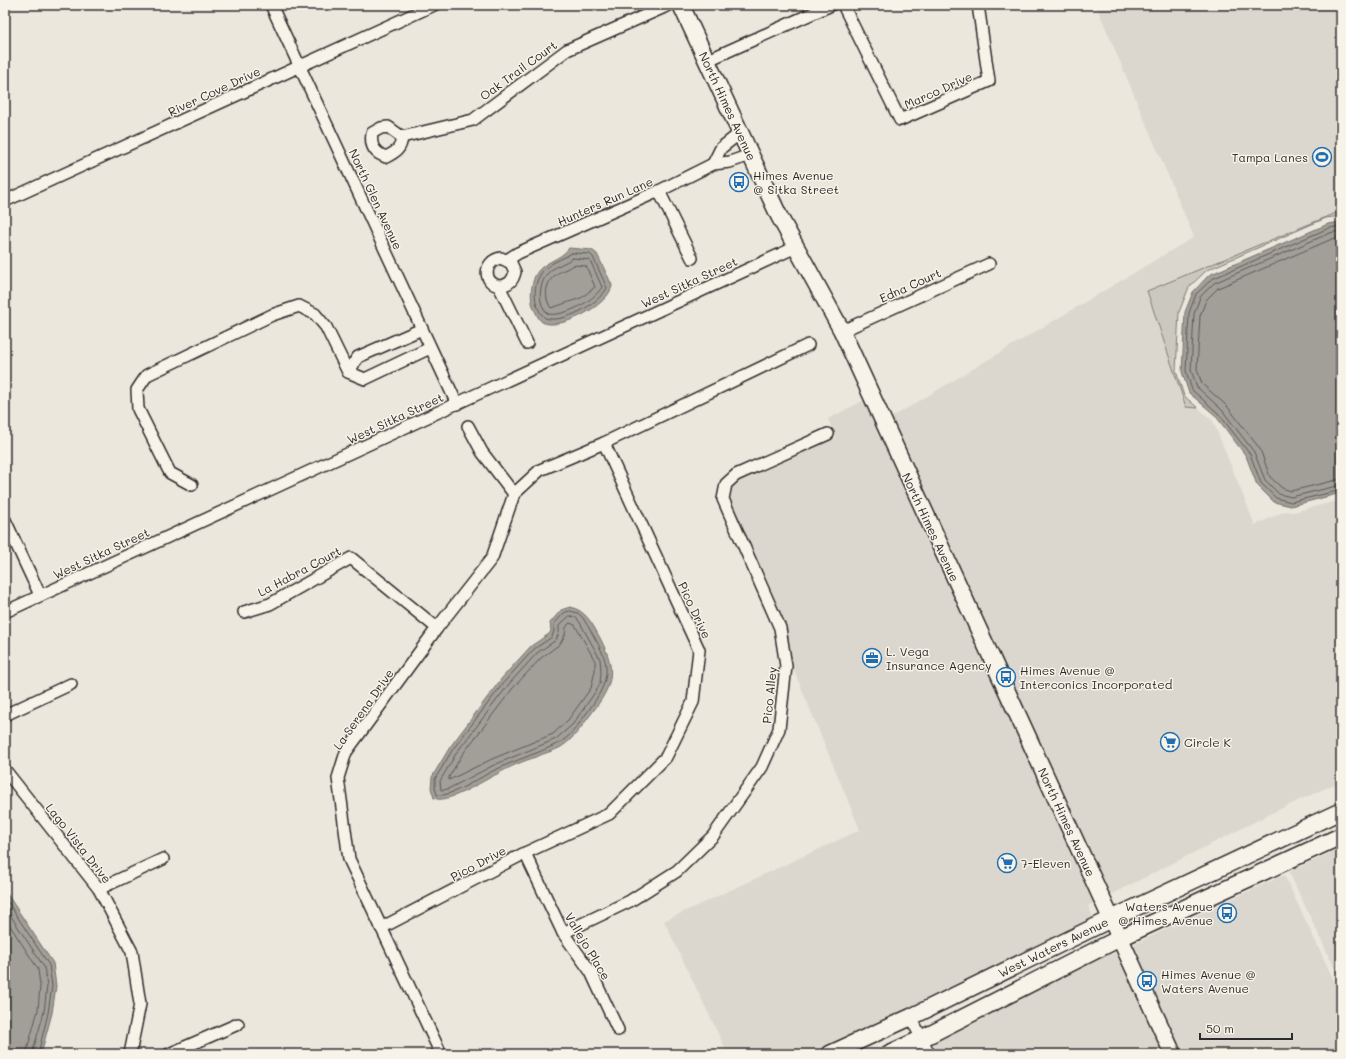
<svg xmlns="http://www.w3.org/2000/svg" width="1346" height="1059" viewBox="0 0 1346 1059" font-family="Mali,sans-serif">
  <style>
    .built { fill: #dbd7ce }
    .green { fill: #cbc8bf; stroke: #7b7a75 }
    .water { fill: #a29f98; stroke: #72716c }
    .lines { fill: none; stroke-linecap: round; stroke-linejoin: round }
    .shore { stroke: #5b5957; stroke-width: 1 }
    .street-casing { stroke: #2b2b2b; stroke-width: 14 }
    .secondary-casing { stroke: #2b2b2b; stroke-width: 19 }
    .street { stroke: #f7f3e8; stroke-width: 11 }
    .secondary { stroke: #f7f3e8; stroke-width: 16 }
    .labels { text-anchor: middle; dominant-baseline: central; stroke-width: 3; stroke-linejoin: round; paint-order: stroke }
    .street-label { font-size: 12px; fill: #2b2b2b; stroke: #f7f3e8 }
    .poi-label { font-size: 12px; fill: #2b2b2b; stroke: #f7f3e8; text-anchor: start }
  </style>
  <rect width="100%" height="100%" fill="#ebe7dd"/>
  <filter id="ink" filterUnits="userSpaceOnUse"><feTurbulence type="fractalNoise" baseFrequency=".025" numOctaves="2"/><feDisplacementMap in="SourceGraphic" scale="8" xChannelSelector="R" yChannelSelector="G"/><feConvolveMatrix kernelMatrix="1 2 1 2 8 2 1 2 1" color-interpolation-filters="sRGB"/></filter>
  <g filter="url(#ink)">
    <g class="built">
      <polygon points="1096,5 1341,5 1341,211 1147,292 1186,407 1198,408 1213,421 1255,525 1285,511 1293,512 1341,500 1341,781 1276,811 1108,896 889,419 1194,237"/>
      <polygon points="866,399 1096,902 1088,906 1094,919 908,1011 812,1054 728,1054 664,921 860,830 793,668 785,625 730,499 732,488 740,481 836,438 828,419"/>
      <polygon points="1341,848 1341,982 1289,872"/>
      <polygon points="1284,875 1341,995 1341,1054 1180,1054 1130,946"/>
      <polygon points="1119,951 1166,1054 930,1054 925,1045 1108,952 1110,955"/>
    </g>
    <polygon class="green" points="1341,211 1341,216 1326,218 1207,270 1189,287 1179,312 1176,371 1184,396 1198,408 1186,407 1147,291"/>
    <g class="water">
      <polygon points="1341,222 1341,493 1291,506 1274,502 1257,485 1246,456 1215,415 1189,393 1182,372 1185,312 1193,292 1209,275 1328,224"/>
      <path d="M569,248l23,2 5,4 15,31c-1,19 -53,47 -70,37 -4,-3 -7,-11 -9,-16 -3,-8 -2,-21 2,-30 7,-15 25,-15 34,-28z"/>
      <path d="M570,607c16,3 23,18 30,31 19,36 11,50 -12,80 -8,11 -15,21 -27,29 -7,4 -17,6 -25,10 -13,4 -27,10 -39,17 -13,6 -50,31 -63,24l-3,-10 1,-11 18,-30 52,-69 29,-32 18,-12 2,-3 -1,-8 11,-13z"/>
      <polygon points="5,891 53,963 56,986 52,1013 41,1054 5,1054"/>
    </g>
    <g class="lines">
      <g class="shore">
        <polyline points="1341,226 1329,228 1212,279 1196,294 1189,313 1186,371 1192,390 1218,413 1250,454 1261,483 1276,498 1291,502 1341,490"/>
        <polyline points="1341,231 1330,233 1214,283 1200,297 1194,314 1191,370 1197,387 1222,410 1254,452 1265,480 1279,494 1291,497 1341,485"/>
        <polyline points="1341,237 1332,239 1218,288 1206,300 1200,316 1197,369 1202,384 1227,406 1260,449 1270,477 1282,488 1291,491 1341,479"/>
        <path d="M572,253l18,1 3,3 14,31c-9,16 -43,36 -62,30 -14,-13 -13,-39 2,-51 7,-6 18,-9 25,-14z"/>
        <path d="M573,258l17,2 12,27c-8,14 -38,30 -54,27 -12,-11 -9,-33 2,-43 7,-6 16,-8 23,-13z"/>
        <path d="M574,265l12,1 9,21 -14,11 -30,10c-7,-10 -6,-24 3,-32 5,-5 14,-7 20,-11z"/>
        <path d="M570,611l8,2 5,5c25,42 35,53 3,96 -8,11 -16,24 -29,30 -20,10 -42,16 -62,26 -13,6 -45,28 -58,25l-2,-8v-8l18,-30 52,-68 29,-32 18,-12 2,-6v-7l10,-11z"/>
        <polygon points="570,616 575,617 579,621 600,659 601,671 600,684 596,691 573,724 556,739 494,765 448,789 441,790 440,781 457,752 509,684 537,653 556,640 559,633 559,626"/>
        <polygon points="570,623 575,625 584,641 595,661 595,671 591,688 568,720 553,734 492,759 449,780 449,777 462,755 513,688 541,658 560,644 565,635 566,628"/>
        <polyline points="5,898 49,965 52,986 48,1013 38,1054"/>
        <polyline points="5,907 44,967 47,986 44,1012 32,1054"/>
        <polyline points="5,918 38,969 40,986 38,1010 26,1054"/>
      </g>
      <defs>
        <g id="street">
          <polyline points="271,5 457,404"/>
          <polyline points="843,5 900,120 989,81 978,5"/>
          <polyline points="706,61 831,5"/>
          <path d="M388,127l14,10c-1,12 -6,15 -16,20 -12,-4 -16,-12 -14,-24l9,-5z"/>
          <polyline points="402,137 473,120 567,50 669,5"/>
          <polyline points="713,164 721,148 740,133"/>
          <polyline points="659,191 692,258"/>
          <polyline points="5,201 434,5"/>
          <polyline points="507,260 518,253 659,191 713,164 730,162 750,155"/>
          <path d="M499,286c10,-1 14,-5 16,-14l-4,-9 -10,-5c-17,3 -19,24 -2,28l28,57"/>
          <polyline points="422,329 358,357 348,372 365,379 430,348"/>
          <polyline points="842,331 989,264"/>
          <polyline points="468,426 482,452 514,494"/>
          <polyline points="192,485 170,473 138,409 137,390 147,375 272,315 299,306 315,314 326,327 348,372"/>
          <polyline points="5,520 40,595"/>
          <polyline points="5,612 796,247"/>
          <polyline points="244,612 270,604 351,558 437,628"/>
          <polyline points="5,715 71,684"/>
          <polyline points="5,770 99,889 132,952 140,1004 130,1054"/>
          <polyline points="525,853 563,933 591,972 618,1030"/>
          <polyline points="99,889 163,859"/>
          <polyline points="381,928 525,853 609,814 666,757 693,702 699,650 604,443 808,345"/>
          <polyline points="563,933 630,901 677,871 713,836 762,767 779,729 786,666 780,628 723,499 726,484 736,475 828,434"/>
          <polyline points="911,1017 929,1054"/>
          <polyline points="169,1054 238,1024"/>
          <polyline points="441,1054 349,859 338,778 346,752 437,628 492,558 514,494 540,470 604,443"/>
        </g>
        <g id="secondary">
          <polyline points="681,5 779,216 842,331 1173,1054"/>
          <polyline points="830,1054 911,1017 1111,919 1341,811"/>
          <polyline points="888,1054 921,1039 1120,938 1341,836"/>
        </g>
      </defs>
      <use href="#street" class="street-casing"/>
      <use href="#secondary" class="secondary-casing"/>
      <use href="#street" class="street"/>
      <use href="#secondary" class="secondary"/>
    </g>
  </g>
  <defs>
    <symbol id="stadium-ring" viewBox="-11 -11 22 22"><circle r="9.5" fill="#f7f3e8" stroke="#1f6fb2" stroke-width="1.5"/><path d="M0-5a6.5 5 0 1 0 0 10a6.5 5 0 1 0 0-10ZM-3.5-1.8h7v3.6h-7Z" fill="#1f6fb2"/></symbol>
    <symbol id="bus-ring" viewBox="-11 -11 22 22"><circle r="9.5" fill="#f7f3e8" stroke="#1f6fb2" stroke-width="1.5"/><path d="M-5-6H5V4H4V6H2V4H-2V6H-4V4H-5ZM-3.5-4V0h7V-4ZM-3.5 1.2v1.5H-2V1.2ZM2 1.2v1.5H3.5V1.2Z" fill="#1f6fb2"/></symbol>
    <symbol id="office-ring" viewBox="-11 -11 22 22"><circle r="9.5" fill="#f7f3e8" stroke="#1f6fb2" stroke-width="1.5"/><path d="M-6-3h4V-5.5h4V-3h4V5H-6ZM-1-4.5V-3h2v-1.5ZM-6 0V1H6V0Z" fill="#1f6fb2"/></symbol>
    <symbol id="supermarket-ring" viewBox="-11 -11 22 22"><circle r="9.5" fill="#f7f3e8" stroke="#1f6fb2" stroke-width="1.5"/><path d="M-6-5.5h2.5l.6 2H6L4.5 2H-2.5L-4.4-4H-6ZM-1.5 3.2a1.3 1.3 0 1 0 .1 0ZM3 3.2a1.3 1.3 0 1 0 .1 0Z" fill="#1f6fb2"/></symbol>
  </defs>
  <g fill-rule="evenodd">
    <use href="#stadium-ring" x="1311" y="146" width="22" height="22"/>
    <use href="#bus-ring" x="728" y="171" width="22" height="22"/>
    <use href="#office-ring" x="861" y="647" width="22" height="22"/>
    <use href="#bus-ring" x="995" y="666" width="22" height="22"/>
    <use href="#supermarket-ring" x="1159" y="731" width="22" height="22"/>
    <use href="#supermarket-ring" x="996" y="852" width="22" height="22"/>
    <use href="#bus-ring" x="1216" y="902" width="22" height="22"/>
    <use href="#bus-ring" x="1136" y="970" width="22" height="22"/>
  </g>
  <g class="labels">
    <g class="street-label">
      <text transform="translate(518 70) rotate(-36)">Oak Trail Court</text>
      <text transform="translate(938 90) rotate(-24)">Marco Drive</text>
      <text transform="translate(214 91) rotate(-25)">River Cove Drive</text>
      <text transform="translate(728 106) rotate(65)">North Himes Avenue</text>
      <text transform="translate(376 199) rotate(65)">North Glen Avenue</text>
      <text transform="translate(605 201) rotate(-24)">Hunters Run Lane</text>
      <text transform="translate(689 282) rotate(-25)">West Sitka Street</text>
      <text transform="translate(910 285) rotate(-24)">Edna Court</text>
      <text transform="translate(395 418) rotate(-25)">West Sitka Street</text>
      <text transform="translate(931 527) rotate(65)">North Himes Avenue</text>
      <text transform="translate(101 553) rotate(-25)">West Sitka Street</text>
      <text transform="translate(299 571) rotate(-28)">La Habra Court</text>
      <text transform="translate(695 610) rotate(65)">Pico Drive</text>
      <text transform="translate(769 695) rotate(-84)">Pico Alley</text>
      <text transform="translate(363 709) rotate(-55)">La Serena Drive</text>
      <text transform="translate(1067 822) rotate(65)">North Himes Avenue</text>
      <text transform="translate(79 843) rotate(52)">Lago Vista Drive</text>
      <text transform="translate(478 863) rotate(-28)">Pico Drive</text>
      <text transform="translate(588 946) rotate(59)">Vallejo Place</text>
      <text transform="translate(1053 947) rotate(-26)">West Waters Avenue</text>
    </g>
    <g class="poi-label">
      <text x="1308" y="157" text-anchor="end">Tampa Lanes</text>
      <text x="753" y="175">Himes Avenue<tspan x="753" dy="14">@ Sitka Street</tspan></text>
      <text x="886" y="651">L. Vega<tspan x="886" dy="14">Insurance Agency</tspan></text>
      <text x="1020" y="670">Himes Avenue @<tspan x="1020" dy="14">Interconics Incorporated</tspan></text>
      <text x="1184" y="742">Circle K</text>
      <text x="1021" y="863">7-Eleven</text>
      <text x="1213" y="906" text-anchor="end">Waters Avenue<tspan x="1213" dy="14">@ Himes Avenue</tspan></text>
      <text x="1161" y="974">Himes Avenue @<tspan x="1161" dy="14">Waters Avenue</tspan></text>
    </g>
  </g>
  <rect width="1346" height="1059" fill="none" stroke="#f7f3e8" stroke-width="20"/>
  <rect x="10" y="10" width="1326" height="1039" fill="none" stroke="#2b2b2b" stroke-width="1.5" filter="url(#ink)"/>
  <path d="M1200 1033v6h92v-6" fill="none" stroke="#2b2b2b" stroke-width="2"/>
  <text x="1206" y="1033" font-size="12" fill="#2b2b2b" stroke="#f7f3e8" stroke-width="3" paint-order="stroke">50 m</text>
</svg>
